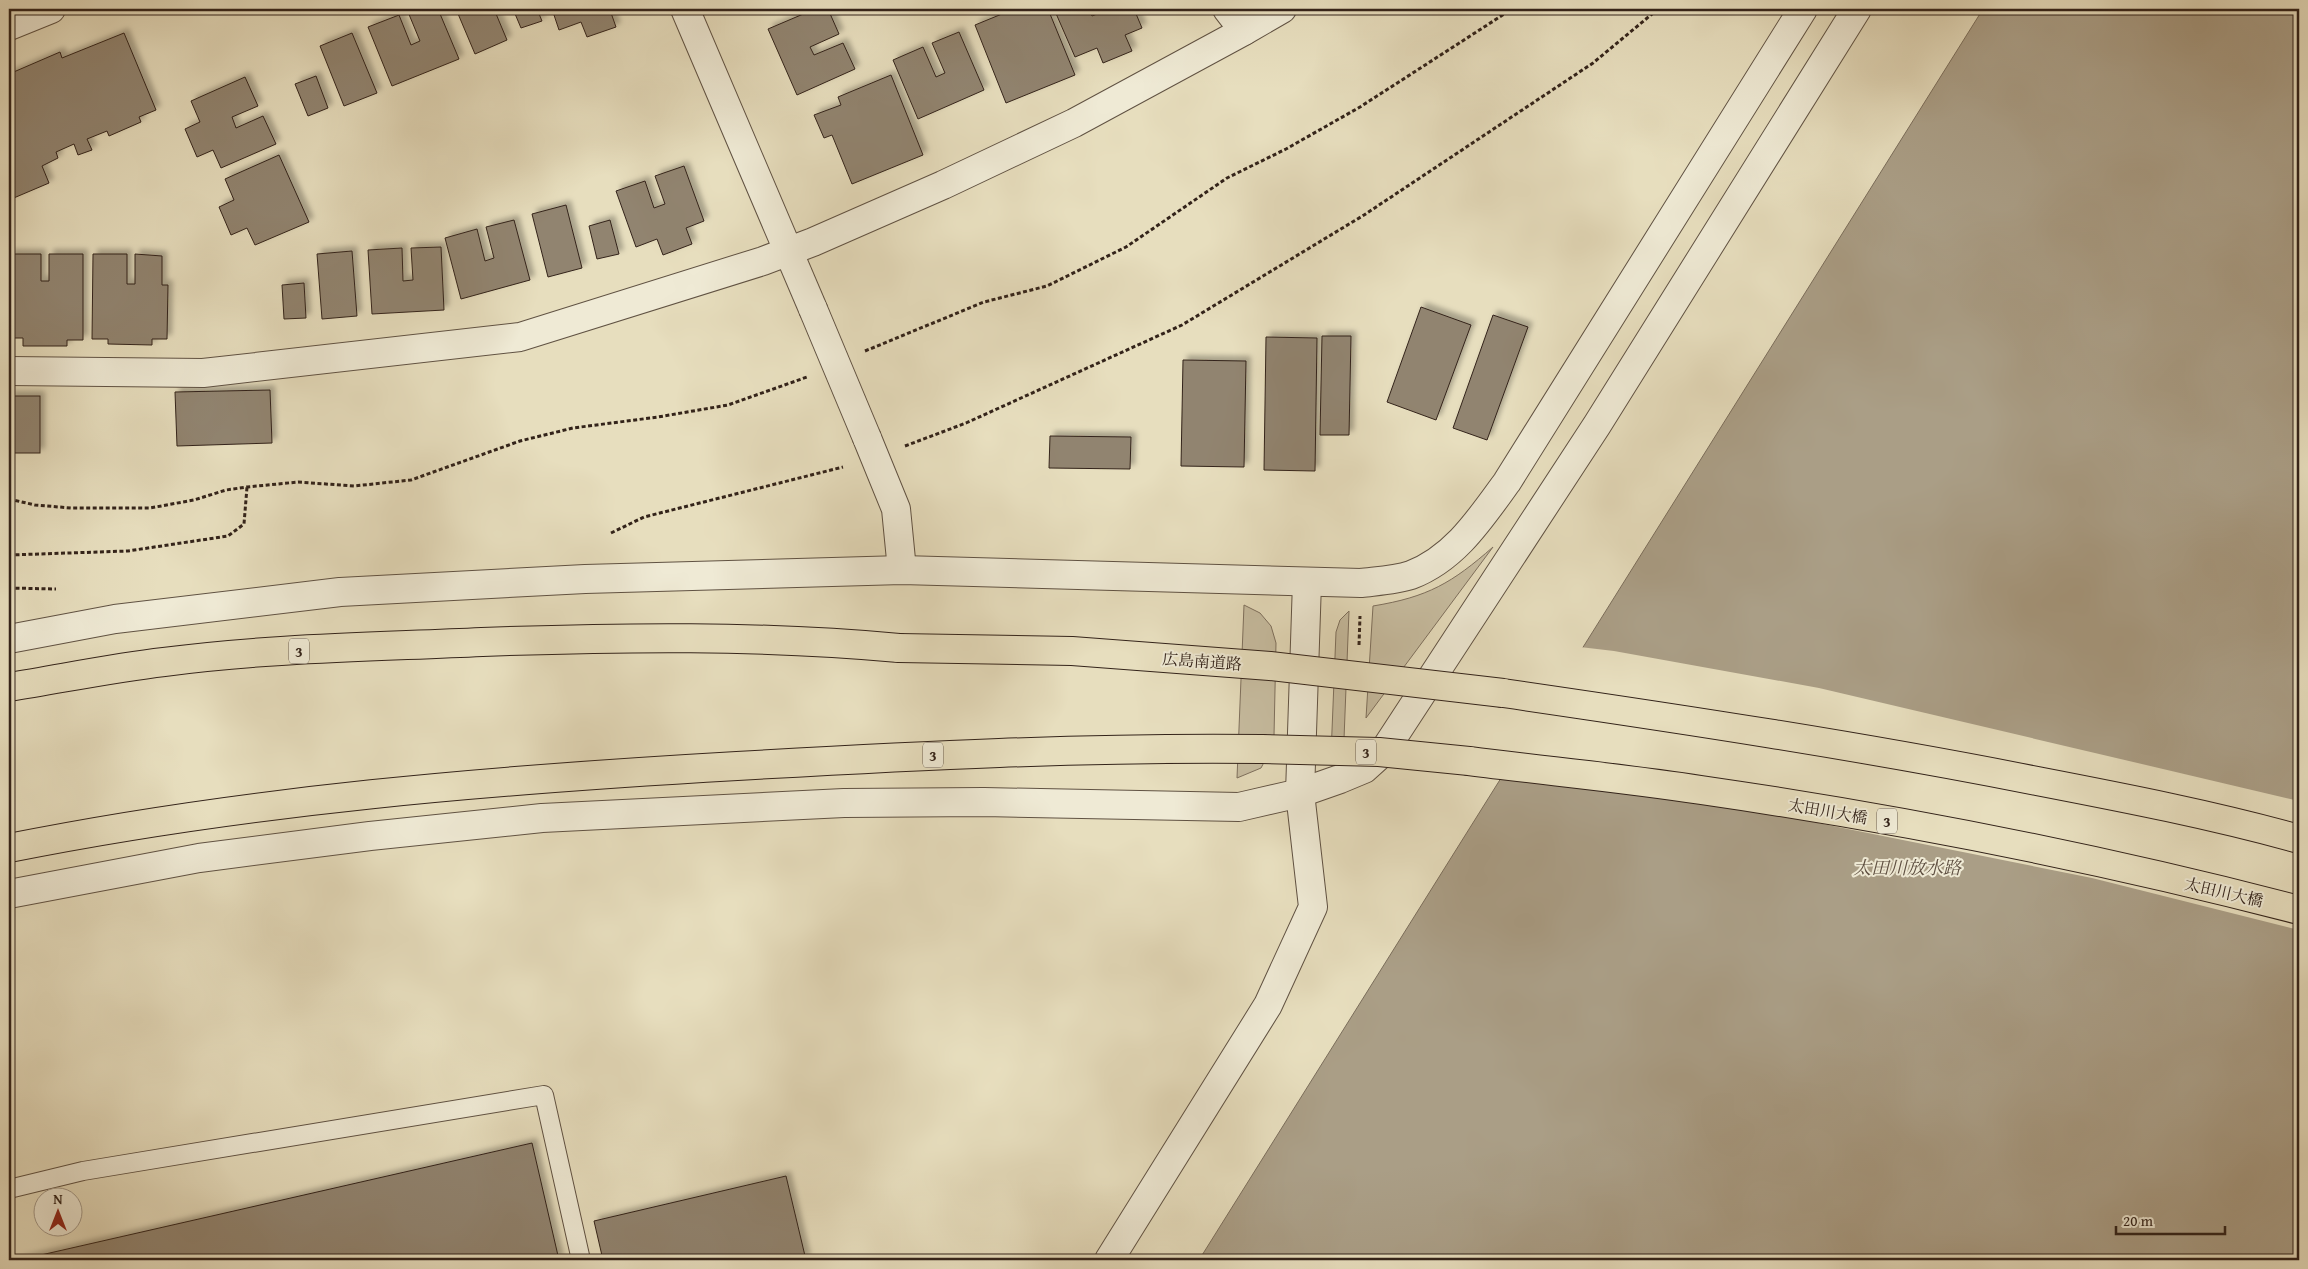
<svg xmlns="http://www.w3.org/2000/svg" width="2308" height="1269" viewBox="0 0 2308 1269" font-family="'Gentium Book Plus','Noto Serif JP',serif">
  <style>
    .green { fill: #c8bea2; stroke: #7e705e }
    .water { fill: #aa9e86; stroke: #7a6d5b }
    .pier { fill: #e7debe }
    .building { fill: #91846f; stroke: #33231a; filter: url(#shadow) }
    .lines { fill: none; stroke-linecap: round; stroke-linejoin: round }
    .service-casing { stroke: #605243; stroke-width: 20 }
    .minor-casing { stroke: #605243; stroke-width: 30 }
    .tertiary-casing { stroke: #605243; stroke-width: 30 }
    .motorway-casing { stroke: #33231a; stroke-width: 30 }
    .path { stroke: #33231a; stroke-width: 3; stroke-dasharray: 4 2.5; stroke-linecap: butt }
    .service { stroke: #efead5; stroke-width: 18 }
    .minor { stroke: #efead5; stroke-width: 28 }
    .tertiary { stroke: #efead5; stroke-width: 28 }
    .motorway { stroke: #e7debe; stroke-width: 28 }
    .tertiary-bridge-casing { stroke: #605243; stroke-width: 30; stroke-linecap: butt }
    .motorway-bridge-casing { stroke: #33231a; stroke-width: 30; stroke-linecap: butt }
    .tertiary-bridge { stroke: #efead5; stroke-width: 28 }
    .motorway-bridge { stroke: #e7debe; stroke-width: 28 }
    .labels { text-anchor: middle; dominant-baseline: central; stroke-width: 4; stroke-linejoin: round; paint-order: stroke }
    .shield { fill: #efead5; stroke: #6b5f52; stroke-width: 1 }
    .shield-label { font-size: 15px; font-weight: bold; fill: #33231a }
    .street-label { font-size: 16px; fill: #33231a; stroke: #efead5 }
    .water-label { font-size: 18px; font-style: italic; fill: #5d4e40; stroke: #efead5 }
  </style>
  <defs>
    <filter id="shadow"><feDropShadow dx="4.5" dy="-4.5" stdDeviation="2.5" flood-color="#0004"/></filter>
  </defs>
  <rect width="100%" height="100%" fill="#e7debe"/>
  <filter id="stains"><feTurbulence type="fractalNoise" baseFrequency=".004" numOctaves="4"/><feColorMatrix values="0 0 0 0 .2 0 0 0 0 .09 0 0 0 0 .02 0 0 0 .5 -.17"/></filter>
  <radialGradient id="worn" r=".72"><stop offset=".6" stop-color="#630" stop-opacity="0"/><stop offset="1" stop-color="#630" stop-opacity=".3"/></radialGradient>
  <g class="green">
    <path d="M1493,547l-127,171 7,-112c55,-9 79,-23 120,-59z"/>
    <polygon points="1244,605 1260,613 1271,626 1276,643 1274,736 1269,753 1261,768 1237,778"/>
    <polygon points="1349,611 1344,739 1331,755 1336,632 1340,620"/>
  </g>
  <polygon class="water" points="1983,9 2299,9 2299,1260 1199,1260"/>
  <polygon class="pier" points="1580,647 1614,651 1819,688 2299,801 2299,930 2092,878 1703,800 1499,777"/>
  <g class="building">
    <polygon points="414,9 438,9 459,59 392,86 368,27 399,15 411,45 420,41 408,12"/>
    <polygon points="456,9 494,9 507,40 475,54"/>
    <polygon points="513,9 537,9 542,21 521,28"/>
    <polygon points="552,9 614,9 610,10 616,27 587,37 581,22 559,30"/>
    <polygon points="815,9 828,9 839,34 810,47 814,55 843,43 855,69 797,95 768,29"/>
    <polygon points="1014,9 1048,9 1075,75 1006,103 975,25"/>
    <polygon points="1054,9 1088,9 1092,16 1102,12 1101,9 1134,9 1142,28 1125,35 1132,51 1103,63 1097,48 1075,57"/>
    <polygon points="959,32 984,90 918,119 893,60 923,47 936,77 945,73 932,43"/>
    <polygon points="124,33 156,110 139,117 141,122 109,136 107,131 87,139 92,150 78,155 74,144 56,152 58,158 42,166 49,183 9,200 9,74 60,52 62,58"/>
    <polygon points="352,33 377,93 344,106 320,46"/>
    <polygon points="891,75 923,155 852,184 832,135 824,138 814,115 841,105 838,97"/>
    <polygon points="316,76 328,108 308,116 295,84"/>
    <polygon points="245,77 258,106 232,117 236,128 263,116 276,144 221,168 213,150 197,157 185,129 200,122 191,101"/>
    <polygon points="279,155 309,222 255,245 247,228 231,235 219,207 234,200 225,179"/>
    <polygon points="684,166 704,221 686,228 692,244 663,255 657,239 636,247 616,191 645,181 654,208 665,204 655,176"/>
    <polygon points="566,205 582,268 548,277 532,214"/>
    <polygon points="514,220 530,280 461,299 445,238 477,229 485,261 494,258 486,227"/>
    <polygon points="610,220 619,254 597,259 589,226"/>
    <polygon points="441,247 444,310 372,314 368,250 402,248 403,281 413,280 411,248"/>
    <polygon points="352,251 357,316 322,319 317,254"/>
    <polygon points="9,254 41,254 41,281 49,281 49,254 83,254 83,340 67,340 67,346 23,346 23,338 9,338"/>
    <polygon points="93,254 127,254 127,284 135,284 135,254 162,256 162,285 168,285 167,339 152,339 152,345 108,344 108,339 92,339"/>
    <polygon points="304,283 306,318 284,319 282,285"/>
    <polygon points="1421,307 1471,325 1436,420 1387,402"/>
    <polygon points="1493,315 1528,327 1487,440 1453,428"/>
    <polygon points="1322,336 1351,336 1349,435 1320,435"/>
    <polygon points="1266,337 1317,338 1315,471 1264,470"/>
    <polygon points="1183,360 1246,361 1244,467 1181,466"/>
    <polygon points="270,390 272,443 177,446 175,392"/>
    <rect x="9" y="396" width="31" height="57"/>
    <polygon points="1050,436 1131,437 1130,469 1049,468"/>
    <polygon points="532,1143 559,1260 19,1260"/>
    <polygon points="786,1176 806,1260 603,1260 594,1221"/>
  </g>
  <g class="lines">
    <defs>
      <polyline id="service" points="9,1189 83,1171 544,1095 581,1260"/>
      <g id="minor">
        <polyline points="1227,9 1244,31"/>
        <polyline points="9,26 51,9"/>
        <polyline points="9,371 203,373 520,337 763,261 813,242 943,185 1074,123 1244,31 1282,9"/>
      </g>
      <g id="tertiary">
        <polyline points="685,9 813,309"/>
        <polyline points="867,438 896,509 902,570"/>
        <path d="M9,639l106,-20 225,-27 245,-13 317,-9 459,13c16,-2 35,-3 50,-8 44,-17 69,-56 96,-93l296,-473"/>
        <polyline points="9,894 199,858 370,836 542,818 844,803 984,802 1239,807 1300,793 1340,779 1364,769 1384,751 1597,425 1857,9"/>
        <polyline points="1109,1260 1268,1005 1313,907 1300,793 1307,582"/>
      </g>
      <g id="motorway">
        <path d="M9,687c51,-8 103,-19 155,-25 105,-14 212,-15 318,-20 139,-5 279,-7 417,6"/>
        <path d="M1503,693c179,26 357,53 534,88 88,17 176,34 262,58"/>
        <path d="M1469,761c77,10 155,17 232,29 200,29 402,69 598,120"/>
        <path d="M9,848c240,-48 484,-68 728,-82 175,-10 349,-19 525,-17"/>
      </g>
    </defs>
    <use href="#service" class="service-casing"/>
    <use href="#minor" class="minor-casing"/>
    <use href="#tertiary" class="tertiary-casing"/>
    <use href="#motorway" class="motorway-casing"/>
    <g class="path">
      <polyline points="865,351 984,302 1047,286 1126,247 1227,178 1286,149 1360,107 1512,9"/>
      <polyline points="905,446 966,423 1182,325 1364,215 1593,63 1658,9"/>
      <polyline points="9,499 35,505 71,508 150,508 194,500 226,490 247,487 298,482 354,486 411,480 520,441 573,428 658,417 728,405 807,377"/>
      <polyline points="611,533 644,517 843,467"/>
      <polyline points="9,555 128,551 228,536 244,524 247,487"/>
      <polyline points="9,588 56,589"/>
      <polyline points="1359,645 1360,616"/>
    </g>
    <use href="#service" class="service"/>
    <use href="#minor" class="minor"/>
    <use href="#tertiary" class="tertiary"/>
    <use href="#motorway" class="motorway"/>
    <defs>
      <polyline id="tertiary-bridge" points="813,309 867,438"/>
      <g id="motorway-bridge">
        <polyline points="899,648 1072,651 1270,666 1503,693"/>
        <polyline points="1262,749 1379,752 1469,761"/>
      </g>
    </defs>
    <use href="#tertiary-bridge" class="tertiary-bridge-casing"/>
    <use href="#motorway-bridge" class="motorway-bridge-casing"/>
    <use href="#tertiary-bridge" class="tertiary-bridge"/>
    <use href="#motorway-bridge" class="motorway-bridge"/>
  </g>
  <g class="labels">
    <g class="shield">
      <rect x="289" y="638.5" width="20" height="25" rx="4"/>
      <rect x="1356" y="739.5" width="20" height="25" rx="4"/>
      <rect x="923" y="742.5" width="20" height="25" rx="4"/>
      <rect x="1877" y="808.5" width="20" height="25" rx="4"/>
    </g>
    <g class="shield-label">
      <text x="299" y="651">3</text>
      <text x="1366" y="752">3</text>
      <text x="933" y="755">3</text>
      <text x="1887" y="821">3</text>
    </g>
    <g class="street-label">
      <text transform="translate(1202 661) rotate(4)">広島南道路</text>
      <text transform="translate(1828 811) rotate(10)">太田川大橋</text>
      <text transform="translate(2224 892) rotate(13)">太田川大橋</text>
    </g>
    <g class="water-label">
      <text x="1907" y="867">太田川放水路</text>
    </g>
  </g>
  <rect width="2308" height="1269" fill="none" stroke="#e7debe" stroke-width="30"/>
  <rect x="10" y="10" width="2288" height="1249" fill="none" stroke="#33231a" stroke-width="2.5"/>
  <rect x="15" y="15" width="2278" height="1239" fill="none" stroke="#33231a"/>
  <g transform="translate(58 1212)"><circle r="24" fill="#efead5" stroke="#a49a8a"/>
  <path d="M0-4L9 19L0 12L-9 19Z" fill="#8f2418"/>
  <text y="-8" font-size="14" font-weight="bold" text-anchor="middle" fill="#33231a">N</text>
  </g>
  <path d="M2116 1226v8h109v-8" fill="none" stroke="#33231a" stroke-width="2.5"/>
  <text x="2123" y="1226" font-size="15" fill="#33231a" stroke="#efead5" stroke-width="4" paint-order="stroke">20 m</text>
  <rect width="100%" height="100%" filter="url(#stains)"/>
  <rect width="100%" height="100%" fill="url(#worn)"/>
</svg>
